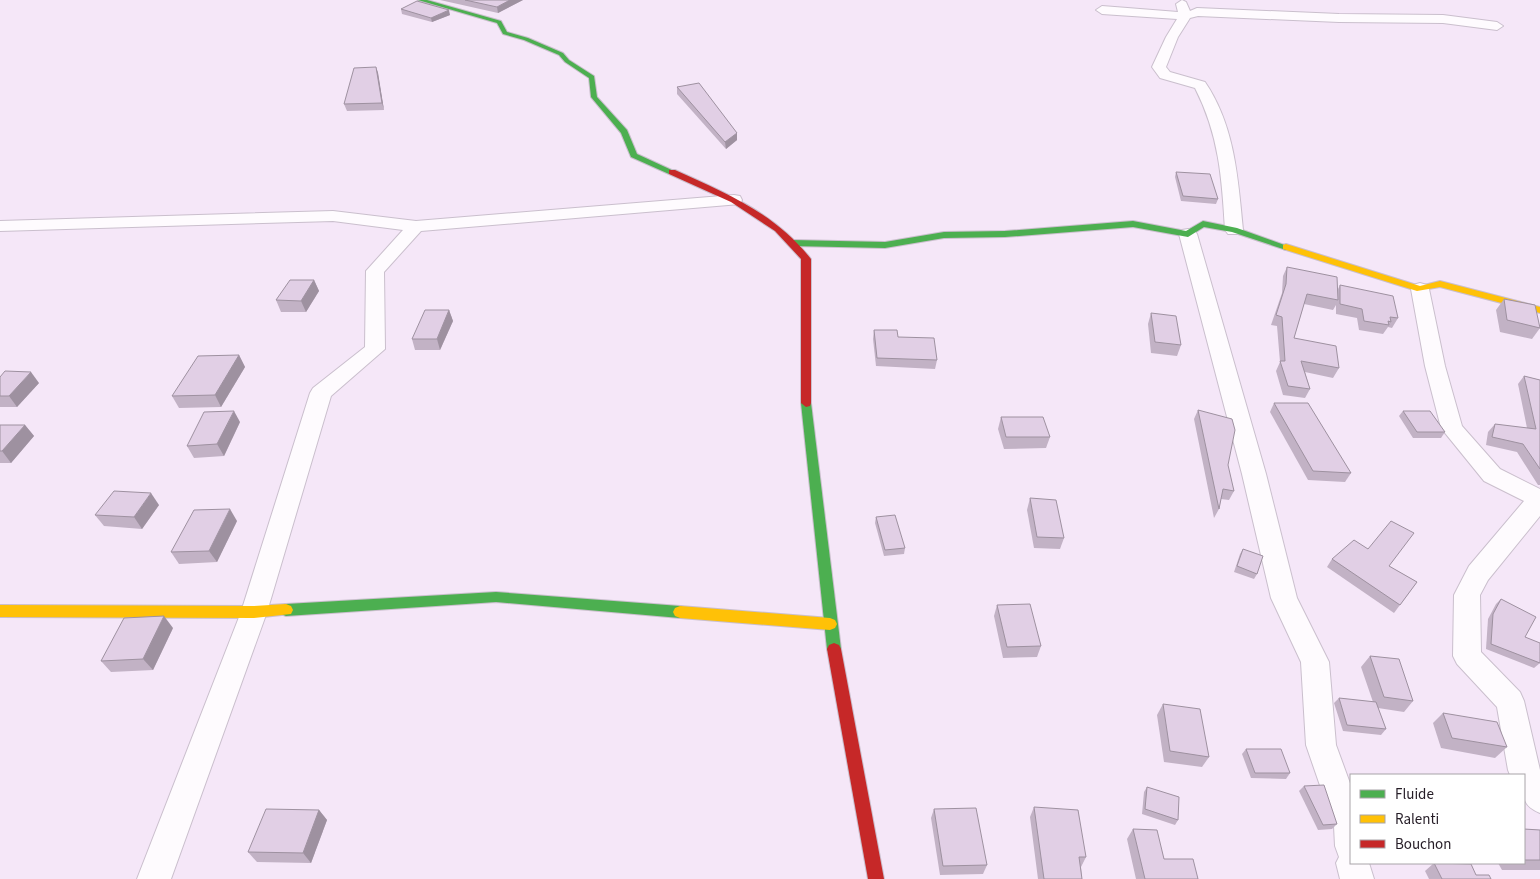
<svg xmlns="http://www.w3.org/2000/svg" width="1540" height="879" viewBox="0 0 1540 879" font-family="'Source Sans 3',sans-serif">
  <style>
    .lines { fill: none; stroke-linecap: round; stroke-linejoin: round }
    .street-casing { stroke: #cabfcd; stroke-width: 2 }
    .fast-casing { stroke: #cabfcd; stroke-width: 2 }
    .slow-casing { stroke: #cabfcd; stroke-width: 2 }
    .jam-casing { stroke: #cabfcd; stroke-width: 2 }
    .street { fill: #fefbfe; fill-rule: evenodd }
    .fast { fill: #4caf50; fill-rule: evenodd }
    .slow { fill: #ffc107; fill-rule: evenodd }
    .jam { fill: #c62828; fill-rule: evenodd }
    .wall { fill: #c2b2c5 }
    .shaded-wall { fill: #9e91a0 }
    .building { fill: #e1cfe5; stroke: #9e91a0 }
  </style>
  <rect width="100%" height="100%" fill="#f5e7f8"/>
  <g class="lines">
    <defs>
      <g id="street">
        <path d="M1182,0l4,2 4,9 7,-3 142,6 104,1 54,7 6,4 -6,4 -54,-7 -104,-1 -141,-6 -8,2 -12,19 -12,30 4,5 35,10c30,44 33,97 38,148l-3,4h-12l-3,-4c-3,-52 -6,-95 -30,-142l-35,-10 -8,-11 14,-30 11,-18 -75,-5 -6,-4 6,-4 76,6 -2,-8z"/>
        <polygon points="734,195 740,196 742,200 740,204 421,231 384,272 385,349 331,396 267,612 171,879 137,879 241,612 310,393 313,388 365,347 366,271 403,230 333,221 0,231 0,221 333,211 416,221"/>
        <polygon points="1188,229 1194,230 1197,234 1266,474 1297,598 1329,662 1336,745 1351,786 1351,863 1369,863 1374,879 1340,879 1336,863 1339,857 1335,846 1334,826 1306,745 1301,662 1271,598 1242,474 1179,234 1182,230"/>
        <path d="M1420,283l7,2 2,4 16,77 17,60 38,43 40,20v27l-52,64 -8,15 1,57 39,40 4,9 16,69v43c-20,-8 -16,-18 -16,-38h-14l-2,-5 -11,-63 -40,-43 -4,-8 1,-61 15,-29 55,-65 -40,-20 -43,-53 -16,-62 -14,-77 2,-4z"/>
      </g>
      <g id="fast">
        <polygon points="418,0 427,0 501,21 507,32 528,38 563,53 569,60 594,76 597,97 627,130 637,154 676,172 669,174 631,157 621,133 591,97 589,78 565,62 559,55 524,40 503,34 497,23"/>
        <polygon points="1133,221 1186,231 1203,221 1237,228 1290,247 1286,250 1232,232 1204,227 1188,237 1133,227 1005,237 944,238 885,248 792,246 788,243 792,240 885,242 944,232 1005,231"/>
        <polygon points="806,399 811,403 841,649 839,653 834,655 829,653 827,649 801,403"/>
        <polygon points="496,592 680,606 685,608 687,612 685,616 680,618 496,602 286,616 281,614 279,610 281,606 286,604"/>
      </g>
      <g id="slow">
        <polygon points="1286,244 1420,286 1440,281 1540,307 1540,313 1440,287 1417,291 1283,249 1283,245"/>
        <polygon points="286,604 291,606 293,610 291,614 254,618 0,617 0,605 254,606"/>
        <polygon points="680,606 830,618 835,620 837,624 835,628 830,630 680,618 675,616 673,612 675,608"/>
      </g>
      <g id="jam">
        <path d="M669,170h6c51,23 100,43 136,89v144l-1,3 -4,1 -5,-4v-144l-26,-28 -44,-29 -62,-28z"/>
        <polygon points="834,643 839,645 841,649 884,879 868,879 827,649 829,645"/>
      </g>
    </defs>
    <use href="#street" class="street-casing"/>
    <use href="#fast" class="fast-casing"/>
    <use href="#slow" class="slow-casing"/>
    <use href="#jam" class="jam-casing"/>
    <use href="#street" class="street"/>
    <use href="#fast" class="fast"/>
    <use href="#slow" class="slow"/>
    <use href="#jam" class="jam"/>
  </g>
  <g class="wall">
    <polygon points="440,0 523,0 498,13"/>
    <polygon points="401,9 450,15 432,22 402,14"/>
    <polygon points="376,67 378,73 384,110 347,111 344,104"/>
    <polygon points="677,87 737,133 737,140 726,149 677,94"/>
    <polygon points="1176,172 1218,199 1216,204 1181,201 1175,177"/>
    <polygon points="1287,267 1338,289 1340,285 1398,318 1392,328 1388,327 1383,334 1359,330 1357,318 1336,314 1336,305 1333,310 1304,304 1294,338 1339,368 1333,378 1305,372 1310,389 1305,398 1283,395 1276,371 1280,362 1277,326 1271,325 1282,293 1283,276"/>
    <polygon points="314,280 319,291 306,312 281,312 276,300"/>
    <polygon points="1504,299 1540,328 1532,339 1500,332 1496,310"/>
    <polygon points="449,310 453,321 440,350 415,350 412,339"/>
    <polygon points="1151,313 1181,345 1177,356 1151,353 1148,324"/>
    <polygon points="874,330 898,337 937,360 935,369 876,366 873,339"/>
    <polygon points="239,355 245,367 221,407 179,408 172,396"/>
    <polygon points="1524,376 1540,380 1540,485 1538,485 1517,452 1486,445 1488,432 1495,424 1527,428 1518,384"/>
    <polygon points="0,377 39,383 17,407 0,407"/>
    <polygon points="1274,403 1351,473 1345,482 1308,480 1270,412"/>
    <polygon points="1198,410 1234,491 1229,500 1221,499 1219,509 1214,518 1194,419"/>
    <polygon points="1403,411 1445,432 1441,438 1413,438 1399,416"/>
    <polygon points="1001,417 1050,437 1046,448 1004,449 998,429"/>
    <polygon points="240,422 224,456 194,458 187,446"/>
    <polygon points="0,425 25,425 34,436 11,463 0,463"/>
    <polygon points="1030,498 1064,538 1060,549 1034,548 1027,510"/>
    <polygon points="159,505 142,529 104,526 95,515"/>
    <polygon points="876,517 905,548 904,554 884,556 875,523"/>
    <polygon points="237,521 217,562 179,564 171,552"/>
    <polygon points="1243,549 1257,574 1254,579 1234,572 1240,554"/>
    <polygon points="1332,559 1389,566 1417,582 1394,613 1327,567"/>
    <polygon points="1501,599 1540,663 1534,668 1486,649 1488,619 1496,604"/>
    <polygon points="997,605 1041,646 1037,657 1003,658 994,616"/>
    <polygon points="173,628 153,670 111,672 101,661"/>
    <polygon points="1370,656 1413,701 1404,712 1378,708 1386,729 1381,735 1343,731 1334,703 1339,698 1373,702 1361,667"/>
    <polygon points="1163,704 1209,757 1202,767 1164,762 1157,715"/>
    <polygon points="1443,713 1507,747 1495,758 1441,748 1433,723"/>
    <polygon points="1246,749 1290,773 1286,779 1251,778 1242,754"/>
    <polygon points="1304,786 1337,824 1332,829 1318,830 1299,791"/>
    <polygon points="1147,787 1178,820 1175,825 1142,814 1144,792"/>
    <polygon points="1034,807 1086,857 1081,867 1082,879 1038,879 1030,817"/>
    <polygon points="934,809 987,865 983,874 940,875 931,818"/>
    <polygon points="319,810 327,820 311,863 257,862 248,852"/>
    <polygon points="1133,829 1164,859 1198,879 1136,879 1127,839"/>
    <polygon points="1524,829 1540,830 1540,870 1502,870 1498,863 1524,863"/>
    <polygon points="1434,863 1476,875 1491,879 1429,879 1425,871"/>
  </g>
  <g class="shaded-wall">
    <polygon points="510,0 523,0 498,13 497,7"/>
    <polygon points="449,10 450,15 432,22 431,18"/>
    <polygon points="376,67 378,73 384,110 382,103"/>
    <polygon points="737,133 737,140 726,149 725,142"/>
    <polygon points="314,280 319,291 306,312 301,301"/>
    <polygon points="449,310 453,321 440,350 437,339"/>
    <polygon points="239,355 245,367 221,407 215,395"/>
    <polygon points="31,372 39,383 17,407 9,396"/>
    <polygon points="234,411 240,422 224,456 217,444"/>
    <polygon points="25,425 34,436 11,463 2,451"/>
    <polygon points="151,493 159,505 142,529 134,517"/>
    <polygon points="230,509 237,521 217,562 209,551"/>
    <polygon points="164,616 173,628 153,670 143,659"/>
    <polygon points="319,810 327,820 311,863 303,853"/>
  </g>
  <g class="building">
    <polygon points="465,0 510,0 497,7"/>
    <polygon points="417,1 449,10 431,18 401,9"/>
    <polygon points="376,67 382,103 344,104 354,68"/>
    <polygon points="699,83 737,133 725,142 677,87"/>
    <polygon points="1176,172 1210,174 1218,199 1183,196"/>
    <polygon points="1287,267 1337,277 1338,300 1307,294 1294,338 1336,346 1339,368 1301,361 1310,389 1288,386 1280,361 1285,361 1282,317 1276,315 1286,284"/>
    <polygon points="290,280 314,280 301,301 276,300"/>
    <polygon points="1340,285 1393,296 1398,318 1390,317 1391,322 1388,321 1389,325 1364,321 1362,309 1340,304"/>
    <polygon points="1504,299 1535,305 1540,328 1507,320"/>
    <polygon points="425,310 449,310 437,339 412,339"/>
    <polygon points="1151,313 1176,316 1181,345 1155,342"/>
    <polygon points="874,330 897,330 898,337 934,338 937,360 877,358"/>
    <polygon points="239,355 215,395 172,396 198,356"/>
    <polygon points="5,371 31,372 9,396 0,396 0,377"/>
    <polygon points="1524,376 1540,380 1540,469 1523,444 1492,437 1495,424 1536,429"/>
    <polygon points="1274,403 1308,403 1351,473 1313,471"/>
    <polygon points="1198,410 1232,419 1235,430 1228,465 1234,491 1223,489 1219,509"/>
    <polygon points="234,411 217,444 187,446 204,412"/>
    <polygon points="1403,411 1430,411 1445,432 1417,432"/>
    <polygon points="1001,417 1043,417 1050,437 1006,437"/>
    <polygon points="0,425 25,425 2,451 0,451"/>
    <polygon points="114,491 151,493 134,517 95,515"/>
    <polygon points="1030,498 1056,500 1064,538 1037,537"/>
    <polygon points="230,509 209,551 171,552 194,510"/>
    <polygon points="895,515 905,548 885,550 876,517"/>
    <polygon points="1391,521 1414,533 1389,566 1417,582 1400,605 1332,559 1354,540 1368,549"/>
    <polygon points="1243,549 1263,556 1257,574 1237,566"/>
    <polygon points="1501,599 1536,617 1525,637 1540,643 1540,663 1491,644 1493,614"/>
    <polygon points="1030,604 1041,646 1007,647 997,605"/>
    <polygon points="164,616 143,659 101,661 124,618"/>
    <polygon points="1370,656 1399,659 1413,701 1384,697"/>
    <polygon points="1339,698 1376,702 1386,729 1347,725"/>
    <polygon points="1163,704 1200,709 1209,757 1170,751"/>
    <polygon points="1443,713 1497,722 1507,747 1452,738"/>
    <polygon points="1246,749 1281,749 1290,773 1255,773"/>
    <polygon points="1324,785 1337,824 1323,825 1304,786"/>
    <polygon points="1147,787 1179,797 1178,820 1145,809"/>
    <polygon points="1034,807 1078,810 1086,857 1079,857 1082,879 1044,879"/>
    <polygon points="976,808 987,865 943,866 934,809"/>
    <polygon points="266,809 319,810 303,853 248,852"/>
    <polygon points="1133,829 1157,830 1164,859 1193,859 1198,879 1145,879"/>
    <polygon points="1524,829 1540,830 1540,860 1524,860"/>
    <polygon points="1434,863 1471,864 1476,875 1489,875 1491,879 1442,879"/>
  </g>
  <rect x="1350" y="774" width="175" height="90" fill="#ffffff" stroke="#a8a4a8"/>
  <rect x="1360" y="790" width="25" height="8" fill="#4caf50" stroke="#a8a4a8"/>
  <text x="1395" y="799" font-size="15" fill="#251c26">Fluide</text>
  <rect x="1360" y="815" width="25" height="8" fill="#ffc107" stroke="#a8a4a8"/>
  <text x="1395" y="824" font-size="15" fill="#251c26">Ralenti</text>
  <rect x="1360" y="840" width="25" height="8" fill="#c62828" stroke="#a8a4a8"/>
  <text x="1395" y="849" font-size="15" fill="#251c26">Bouchon</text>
</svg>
